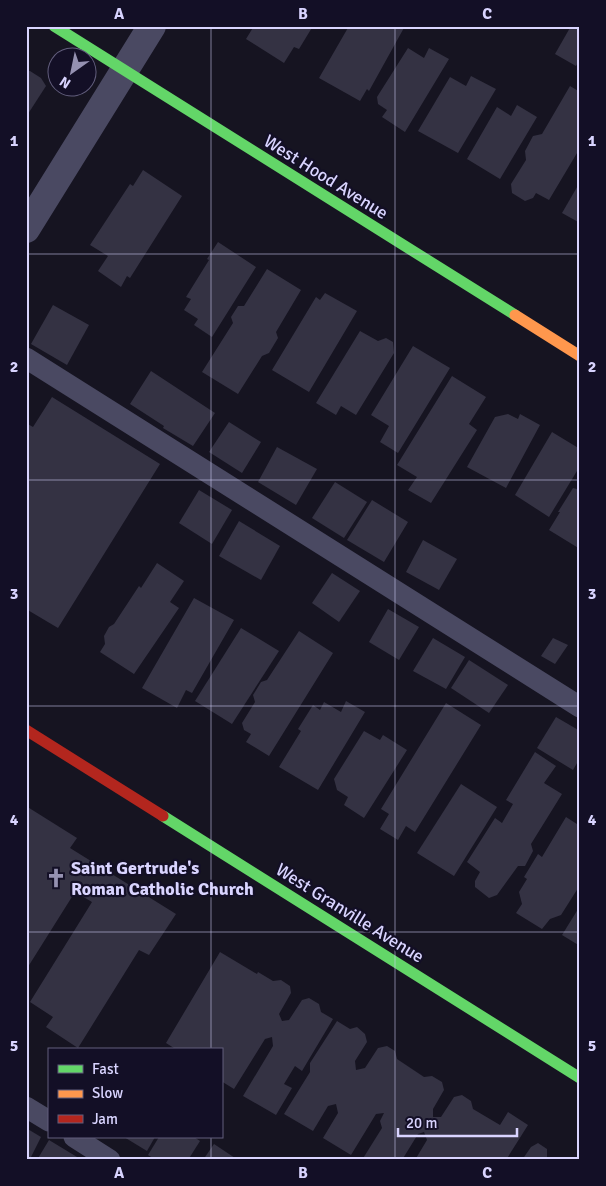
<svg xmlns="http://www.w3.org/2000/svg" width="606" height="1186" viewBox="0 0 606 1186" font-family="Signika,sans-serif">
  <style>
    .building { fill: #343243 }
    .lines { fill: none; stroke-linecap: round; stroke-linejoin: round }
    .lane { stroke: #4a4962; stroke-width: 21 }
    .street { stroke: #4a4962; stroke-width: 28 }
    .fast { stroke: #63d668; stroke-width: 11 }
    .slow { stroke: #ff974d; stroke-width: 11 }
    .jam { stroke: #b3261e; stroke-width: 11 }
    .grid { fill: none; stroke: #d9d4ff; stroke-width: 1; stroke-opacity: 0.55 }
    .labels { text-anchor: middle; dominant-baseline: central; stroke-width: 4.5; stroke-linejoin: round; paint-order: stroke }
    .street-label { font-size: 18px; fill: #d9d4ff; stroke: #130f26 }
    .poi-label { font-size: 18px; font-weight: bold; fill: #d9d4ff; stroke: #130f26; text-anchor: start }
    .neatline { fill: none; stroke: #d9d4ff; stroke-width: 2 }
    .grid-label { font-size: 16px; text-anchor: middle; font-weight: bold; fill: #d9d4ff }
  </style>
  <rect width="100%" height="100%" fill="#161421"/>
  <g class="building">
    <polygon points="254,26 313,26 299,49 294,47 284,63 246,39"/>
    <polygon points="349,26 405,26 369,91 367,89 360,101 319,78"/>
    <polygon points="571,26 580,26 580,59 576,66 555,54"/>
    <polygon points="408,48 424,58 429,48 449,59 405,132 382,117 387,110 378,104 377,97"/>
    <polygon points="26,71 30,71 41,78 46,86 26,117"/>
    <polygon points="471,76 496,89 458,153 418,131 450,77 466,86"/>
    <polygon points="570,86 580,92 580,148 549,200 536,193 533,198 525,201 512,193 511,184 526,160 525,151 533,136 542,134"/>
    <polygon points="517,105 537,117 500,179 467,159 497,107 511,116"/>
    <polygon points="143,170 182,196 130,278 127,276 121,287 98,271 108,256 90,245 130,184 133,186"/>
    <polygon points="580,182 580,223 562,213"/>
    <polygon points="218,242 256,267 212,337 194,325 198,319 184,310 191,299 186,297 209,260 207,259"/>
    <polygon points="267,269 301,290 276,332 278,338 269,353 262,356 238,394 202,372 233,323 231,317 238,306 244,306"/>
    <polygon points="325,293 357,311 309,392 272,370 316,297 320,300"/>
    <polygon points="53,305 89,325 67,365 31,344"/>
    <polygon points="360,331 378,341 386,338 393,342 394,353 356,415 341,406 336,415 316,403"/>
    <polygon points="413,346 450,368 398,453 380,442 389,426 371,415"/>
    <polygon points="151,371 215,413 193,446 163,428 164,426 130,404"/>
    <polygon points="452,376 486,397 469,424 477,430 431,503 408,490 417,477 397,465"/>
    <polygon points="52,397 160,464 58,628 26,609 26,423 33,427"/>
    <polygon points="508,414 518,419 520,414 540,425 506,488 467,467 495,417"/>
    <polygon points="229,422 261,442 242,473 209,452"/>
    <polygon points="552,432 580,449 580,466 549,517 515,495"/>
    <polygon points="277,447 317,469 296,505 258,482"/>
    <polygon points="335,482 367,502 344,538 312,518"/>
    <polygon points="580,484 580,549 549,530 560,512 558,512 573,488 577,489"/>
    <polygon points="199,490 232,510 212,544 179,523"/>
    <polygon points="372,500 408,522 384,562 347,540"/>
    <polygon points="239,521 280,546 261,580 219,556"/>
    <polygon points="423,540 457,559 439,590 406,572"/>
    <polygon points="157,563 184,581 170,602 179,608 134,674 100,652 105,644 104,636 109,627 114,624 139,586 141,588"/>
    <polygon points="332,573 360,591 339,622 312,603"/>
    <polygon points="194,598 234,620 192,693 186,690 177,708 142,688"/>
    <polygon points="388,609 419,627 399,660 369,642"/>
    <polygon points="241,628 279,651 232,724 195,701"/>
    <polygon points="299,631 333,653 269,756 246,742 251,734 244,730 242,723 255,702 253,695 261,682 267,680"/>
    <polygon points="433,638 465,657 446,689 413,671"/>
    <polygon points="553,638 568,645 555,664 541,656"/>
    <polygon points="469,660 508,685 489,713 451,688"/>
    <polygon points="346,701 365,712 318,790 279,767 301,731 298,729 313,705 320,710 324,702 341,712"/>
    <polygon points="446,703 481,725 415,832 406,826 398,840 380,829 389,814 381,809"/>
    <polygon points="556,717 580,731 580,758 573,770 537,748"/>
    <polygon points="364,731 380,740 383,735 407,750 364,818 344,805 348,797 337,790 334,779"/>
    <polygon points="535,752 556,766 544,783 562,794 531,844 533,851 525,866 518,866 497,895 489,898 475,887 475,881 480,872 467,862 495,818 502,823 513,804 506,800"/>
    <polygon points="461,784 497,807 454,876 417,853"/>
    <polygon points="26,806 77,838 70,848 176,914 149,955 139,950 78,1048 46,1027 53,1017 30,1002 92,902 75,892 26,970"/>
    <polygon points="566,817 580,826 580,885 561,915 550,919 542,929 516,913 522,904 519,892 527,879 524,877 538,854 542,857"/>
    <polygon points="580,906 580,946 562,935"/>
    <polygon points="220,952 257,974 258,972 273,981 281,980 290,986 291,993 279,1014 282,1021 289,1020 302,1000 309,998 319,1004 321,1012 333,1019 302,1071 295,1066 284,1084 292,1088 276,1115 243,1096 273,1046 272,1037 265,1039 234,1089 221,1081 221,1050 177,1050 166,1043"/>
    <polygon points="337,1021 350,1029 357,1027 365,1034 367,1042 355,1061 356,1070 365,1068 378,1048 387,1046 395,1051 397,1059 424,1077 432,1076 442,1082 444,1090 433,1109 433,1117 441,1117 454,1097 462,1095 471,1101 473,1109 500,1125 508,1112 528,1125 506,1160 415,1160 427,1140 424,1132 418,1134 402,1160 362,1160 382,1128 380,1121 384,1113 376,1114 351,1155 323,1138 338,1113 336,1104 328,1106 313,1131 284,1114 310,1072 310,1063"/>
    <polygon points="26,1128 41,1137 31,1157 26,1157"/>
    <polygon points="124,1137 155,1137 147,1151"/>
    <polygon points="159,1137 194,1137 200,1141 188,1160 156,1160 148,1155"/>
    <polygon points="49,1140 82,1160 37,1160"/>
    <polygon points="538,1143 547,1149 547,1157 551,1160 522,1160 531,1147"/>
    <polygon points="214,1144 238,1160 203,1160"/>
  </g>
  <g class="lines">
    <g class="lane">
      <polyline points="26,358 580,707"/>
      <polyline points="26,1107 49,1121"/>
      <polyline points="74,1137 110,1160"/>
    </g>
    <polyline class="street" points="26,229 152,26"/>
    <g class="fast">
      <polyline points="54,26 515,315"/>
      <polyline points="163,816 580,1078"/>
    </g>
    <polyline class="slow" points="515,315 580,356"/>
    <polyline class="jam" points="26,730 163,816"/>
  </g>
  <path class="grid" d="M211,26v1024M395,26v1134M26,254h554M26,480h554M26,706h554M26,932h554M211,1137v23"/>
  <defs>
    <symbol id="church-bare" viewBox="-9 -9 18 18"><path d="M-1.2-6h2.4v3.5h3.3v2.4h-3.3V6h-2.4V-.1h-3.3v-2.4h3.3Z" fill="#9591b1" stroke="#130f26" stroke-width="2.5" paint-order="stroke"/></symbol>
  </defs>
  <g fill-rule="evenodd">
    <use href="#church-bare" x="42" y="864" width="28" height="28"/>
  </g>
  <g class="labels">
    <g class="street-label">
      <text transform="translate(326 177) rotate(32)">West Hood Avenue</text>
      <text transform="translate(350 913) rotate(32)">West Granville Avenue</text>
    </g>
    <g class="poi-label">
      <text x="71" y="868">Saint Gertrude's<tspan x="71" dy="21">Roman Catholic Church</tspan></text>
    </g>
  </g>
  <rect width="606" height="1186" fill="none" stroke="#130f26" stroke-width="55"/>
  <rect x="48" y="1048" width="175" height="90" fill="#130f26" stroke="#625e7d"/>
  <rect x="58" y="1065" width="25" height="8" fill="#63d668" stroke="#625e7d"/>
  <text x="92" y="1074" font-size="15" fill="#d9d4ff">Fast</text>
  <rect x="58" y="1090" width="25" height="8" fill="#ff974d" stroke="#625e7d"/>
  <text x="92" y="1098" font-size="15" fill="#d9d4ff">Slow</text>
  <rect x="58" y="1115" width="25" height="8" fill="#b3261e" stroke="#625e7d"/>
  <text x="92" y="1124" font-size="15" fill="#d9d4ff">Jam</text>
  <g transform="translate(72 72) rotate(213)"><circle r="24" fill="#130f26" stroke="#625e7d"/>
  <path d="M0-4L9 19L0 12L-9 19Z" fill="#9591b1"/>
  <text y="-8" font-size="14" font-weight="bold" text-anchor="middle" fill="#d9d4ff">N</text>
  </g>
  <path d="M398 1128v8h119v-8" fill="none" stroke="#d9d4ff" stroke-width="2.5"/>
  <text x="406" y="1128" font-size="15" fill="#d9d4ff" stroke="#130f26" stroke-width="4" paint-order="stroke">20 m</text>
  <rect x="28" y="28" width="550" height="1130" class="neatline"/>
  <g class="grid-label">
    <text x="119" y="19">A</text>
    <text x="303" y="19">B</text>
    <text x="487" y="19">C</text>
    <text x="14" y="146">1</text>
    <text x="592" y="146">1</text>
    <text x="14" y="372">2</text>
    <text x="592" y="372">2</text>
    <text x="14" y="599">3</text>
    <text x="592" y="599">3</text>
    <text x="14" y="825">4</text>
    <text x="592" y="825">4</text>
    <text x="14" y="1051">5</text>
    <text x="592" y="1051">5</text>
    <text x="119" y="1178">A</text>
    <text x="303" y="1178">B</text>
    <text x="487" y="1178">C</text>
  </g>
</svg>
